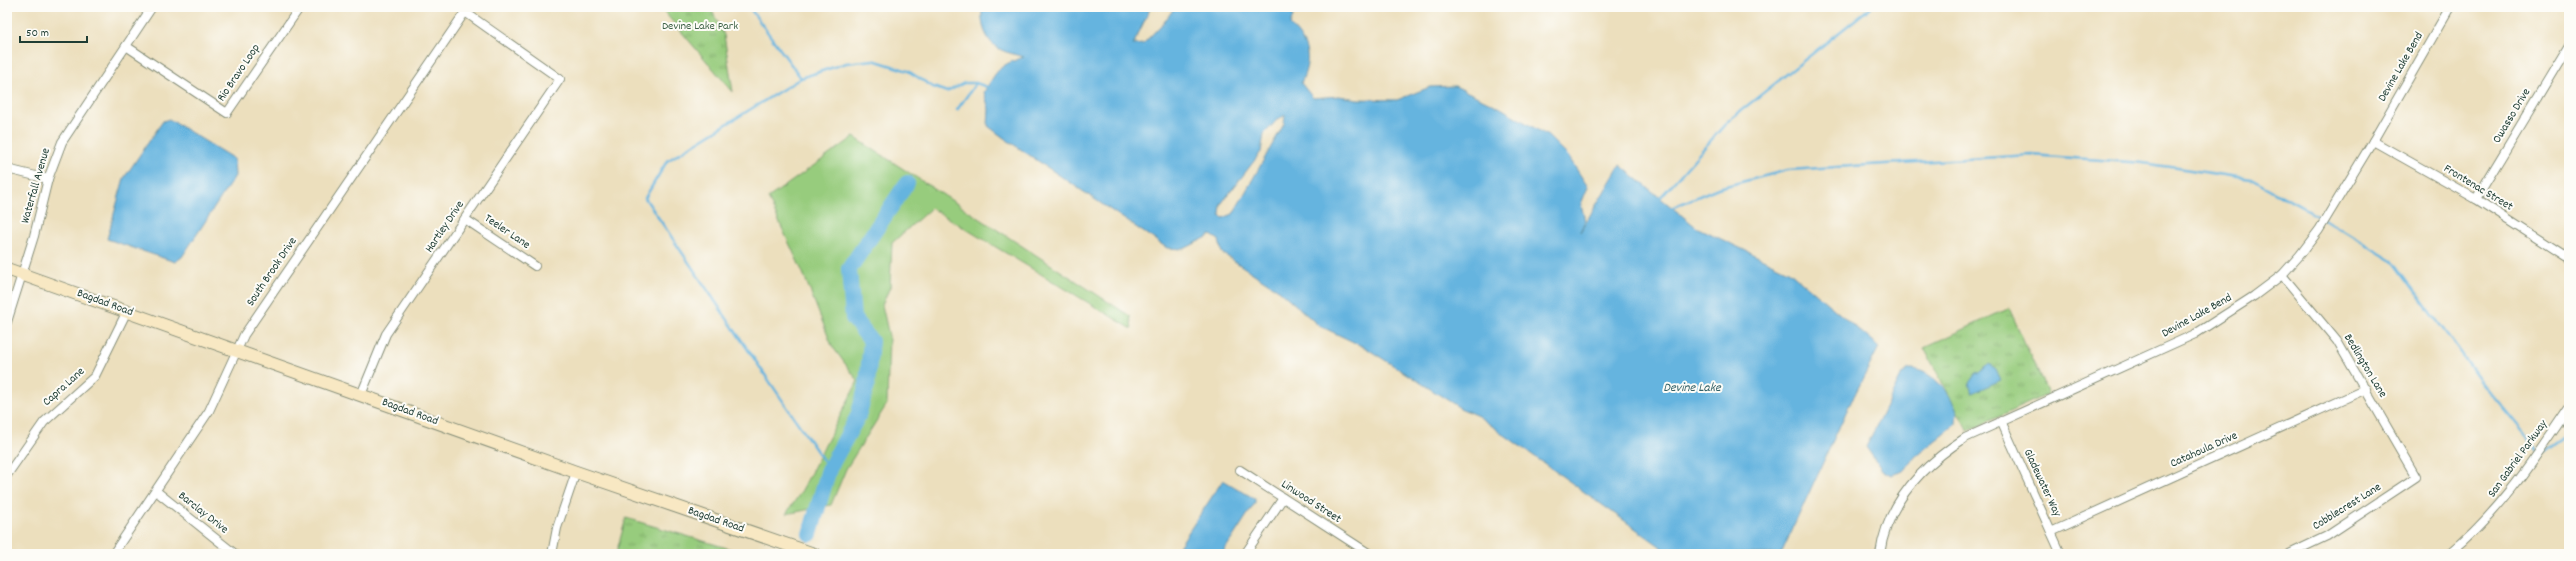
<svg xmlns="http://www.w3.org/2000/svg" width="2576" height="561" viewBox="0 0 2576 561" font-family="Dekko,sans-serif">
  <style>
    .green { fill: #97cc7d; stroke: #5b8458 }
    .park { fill: url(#park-tufts); stroke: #5b8458 }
    .water { fill: #65b4df; stroke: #42788a; fill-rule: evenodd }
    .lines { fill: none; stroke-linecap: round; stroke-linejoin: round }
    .stream { stroke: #65b4df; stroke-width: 2.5 }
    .river { stroke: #65b4df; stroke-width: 16 }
    .street-casing { stroke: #868e78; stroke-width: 10 }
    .secondary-casing { stroke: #868e78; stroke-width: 14 }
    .street { stroke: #fff; stroke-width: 8 }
    .secondary { stroke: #f8e8c3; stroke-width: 12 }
    .labels { text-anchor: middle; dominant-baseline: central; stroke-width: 4; stroke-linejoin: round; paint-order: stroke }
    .park-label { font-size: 12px; fill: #3d6146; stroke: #fdfcf7 }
    .street-label { font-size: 12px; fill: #1f3d34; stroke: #fdfcf7 }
    .water-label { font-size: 13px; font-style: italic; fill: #346167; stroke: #fdfcf7 }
  </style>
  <defs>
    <pattern id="park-tufts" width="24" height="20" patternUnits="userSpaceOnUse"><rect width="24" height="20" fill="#97cc7d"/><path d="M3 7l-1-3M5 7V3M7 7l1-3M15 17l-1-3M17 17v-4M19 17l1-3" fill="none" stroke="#7ba767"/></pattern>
  </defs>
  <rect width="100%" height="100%" fill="#fdfcf7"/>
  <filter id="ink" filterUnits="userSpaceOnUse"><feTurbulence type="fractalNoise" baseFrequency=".025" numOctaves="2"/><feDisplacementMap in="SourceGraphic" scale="8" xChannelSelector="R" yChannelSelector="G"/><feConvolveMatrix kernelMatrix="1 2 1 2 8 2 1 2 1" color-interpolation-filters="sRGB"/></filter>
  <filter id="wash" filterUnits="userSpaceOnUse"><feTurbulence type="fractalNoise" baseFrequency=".012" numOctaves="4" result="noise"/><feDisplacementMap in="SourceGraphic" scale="16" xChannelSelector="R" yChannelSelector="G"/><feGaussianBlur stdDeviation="0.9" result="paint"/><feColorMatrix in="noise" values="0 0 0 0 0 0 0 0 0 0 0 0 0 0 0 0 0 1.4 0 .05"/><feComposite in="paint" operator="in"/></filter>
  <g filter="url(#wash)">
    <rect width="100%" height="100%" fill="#ecdfbd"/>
    <polygon class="green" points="854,137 1130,316 1132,329 931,208 892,243 890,287 882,305 889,336 887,404 846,469 831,505 786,514 801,492 858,381 832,346 803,273 768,198"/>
    <g class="park">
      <polygon points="660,7 710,7 724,35 733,92"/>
      <polygon points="2009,308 2048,394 1968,431 1924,348"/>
      <polygon points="626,518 747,554 616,554"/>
    </g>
    <g class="water">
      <path d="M983,7h168l-18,38 10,-1 22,-23 10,-14h114l4,9 -3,9c19,20 22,33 11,58l12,15 26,-2 18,3 40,1 33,-13 25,-1 44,21 49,29 20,20 20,31 -7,17 4,17 -5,11 40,-67 76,62 94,45 89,75 -31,61 -67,146h-110l-193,-138 -18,-8 -94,-60 -48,-23 -38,-34 -58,-38 -3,-13 -8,-5 -27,14 -17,-1 -163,-110 -16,-12 1,-17 -5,-17c15,-24 14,-26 40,-35 -8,-3 -19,-4 -26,-9 -13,-7 -19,-29 -15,-41zM1285,115l-1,9 -51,90 -10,4 -3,-3 1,-11 40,-52 3,-18 12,-13z"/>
      <polygon points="169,119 234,159 235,176 182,257 175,262 107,239 124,178 163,121"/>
      <polygon points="1989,364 1996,369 2001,380 1972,393 1969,383 1976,373 1979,374"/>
      <path d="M1909,369c20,-1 40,22 47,39 2,4 0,11 0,16l-40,32 -13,15 -12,4 -9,-5 -16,-23 36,-73z"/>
      <polygon points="1223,480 1255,499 1255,503 1222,554 1174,554"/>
    </g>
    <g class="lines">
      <g class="stream">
        <polyline points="749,7 801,78"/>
        <polyline points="957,110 976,83 990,88"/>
        <polyline points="1659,199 1728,121 1871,7"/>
        <polyline points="1671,208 1718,188 1788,170 2031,155 2143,163 2251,179 2327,221 2394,262 2481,381 2538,450"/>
        <polyline points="2544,451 2569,432"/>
        <polyline points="829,469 645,198 667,161 801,78 846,63 873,60 908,71 933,87 947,92 964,83 976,83"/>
      </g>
      <polyline class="river" points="810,534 829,469 858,416 867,385 871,341 853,318 849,269 907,183"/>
    </g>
  </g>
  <g filter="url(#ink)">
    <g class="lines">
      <defs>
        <g id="street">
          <polyline points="126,46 227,113 300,7"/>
          <polyline points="2373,141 2476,199 2569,259"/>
          <polyline points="7,169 48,179"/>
          <polyline points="2476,199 2569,45"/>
          <polyline points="465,219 535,266"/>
          <polyline points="2282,275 2337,341 2416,477 2327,536 2289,554"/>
          <polyline points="7,322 34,236 48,179 62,142 152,7"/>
          <polyline points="2001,421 2061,554"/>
          <polyline points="1240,470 1370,554"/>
          <polyline points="7,475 44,422 95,376 127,311"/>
          <polyline points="156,491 235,554"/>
          <polyline points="2051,532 2366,389"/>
          <polyline points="113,554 209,411 244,335 465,12 560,79 386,334 361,395"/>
          <polyline points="552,554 557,528 576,472"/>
          <polyline points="1245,554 1283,498"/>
          <path d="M1880,554c7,-52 43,-89 85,-116l230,-104 59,-38 28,-21 18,-20 19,-25 54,-89 77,-134"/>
          <path d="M2449,554c50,-41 84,-93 120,-146"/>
        </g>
        <polyline id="secondary" points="7,269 576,472 814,554"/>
      </defs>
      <use href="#street" class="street-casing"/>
      <use href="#secondary" class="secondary-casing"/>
      <use href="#street" class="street"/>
      <use href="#secondary" class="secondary"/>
    </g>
  </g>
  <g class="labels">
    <g class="park-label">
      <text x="700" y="26">Devine Lake Park</text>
    </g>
    <g class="street-label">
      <text transform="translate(2401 67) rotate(-60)">Devine Lake Bend</text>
      <text transform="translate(239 73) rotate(-56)">Rio Bravo Loop</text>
      <text transform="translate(2512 116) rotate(-59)">Owasso Drive</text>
      <text transform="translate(36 186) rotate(-74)">Waterfall Avenue</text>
      <text transform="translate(2478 188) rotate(31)">Frontenac Street</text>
      <text transform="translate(445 227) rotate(-56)">Hartley Drive</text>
      <text transform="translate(507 232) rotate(34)">Teeler Lane</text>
      <text transform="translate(272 272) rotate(-56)">South Brook Drive</text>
      <text transform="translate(105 303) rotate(20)">Bagdad Road</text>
      <text transform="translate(2197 316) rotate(-29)">Devine Lake Bend</text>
      <text transform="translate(2365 366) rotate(59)">Bedlington Lane</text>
      <text transform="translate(64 387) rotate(-42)">Capra Lane</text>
      <text transform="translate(410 412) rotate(20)">Bagdad Road</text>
      <text transform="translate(2204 450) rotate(-24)">Catahoula Drive</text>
      <text transform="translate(2518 459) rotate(-54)">San Gabriel Parkway</text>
      <text transform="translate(2042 483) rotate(65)">Gladewater Way</text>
      <text transform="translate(1311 502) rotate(33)">Linwood Street</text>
      <text transform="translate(2347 507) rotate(-32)">Cobblecrest Lane</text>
      <text transform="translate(203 513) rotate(38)">Barclay Drive</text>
      <text transform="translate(716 520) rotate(19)">Bagdad Road</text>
    </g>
    <g class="water-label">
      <text x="1692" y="388">Devine Lake</text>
    </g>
  </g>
  <rect width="2576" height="561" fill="none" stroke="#fdfcf7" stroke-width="24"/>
  <path d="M20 36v6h67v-6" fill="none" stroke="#1f3d34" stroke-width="2"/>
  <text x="26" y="36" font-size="12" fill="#1f3d34" stroke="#fdfcf7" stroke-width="3" paint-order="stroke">50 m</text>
</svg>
